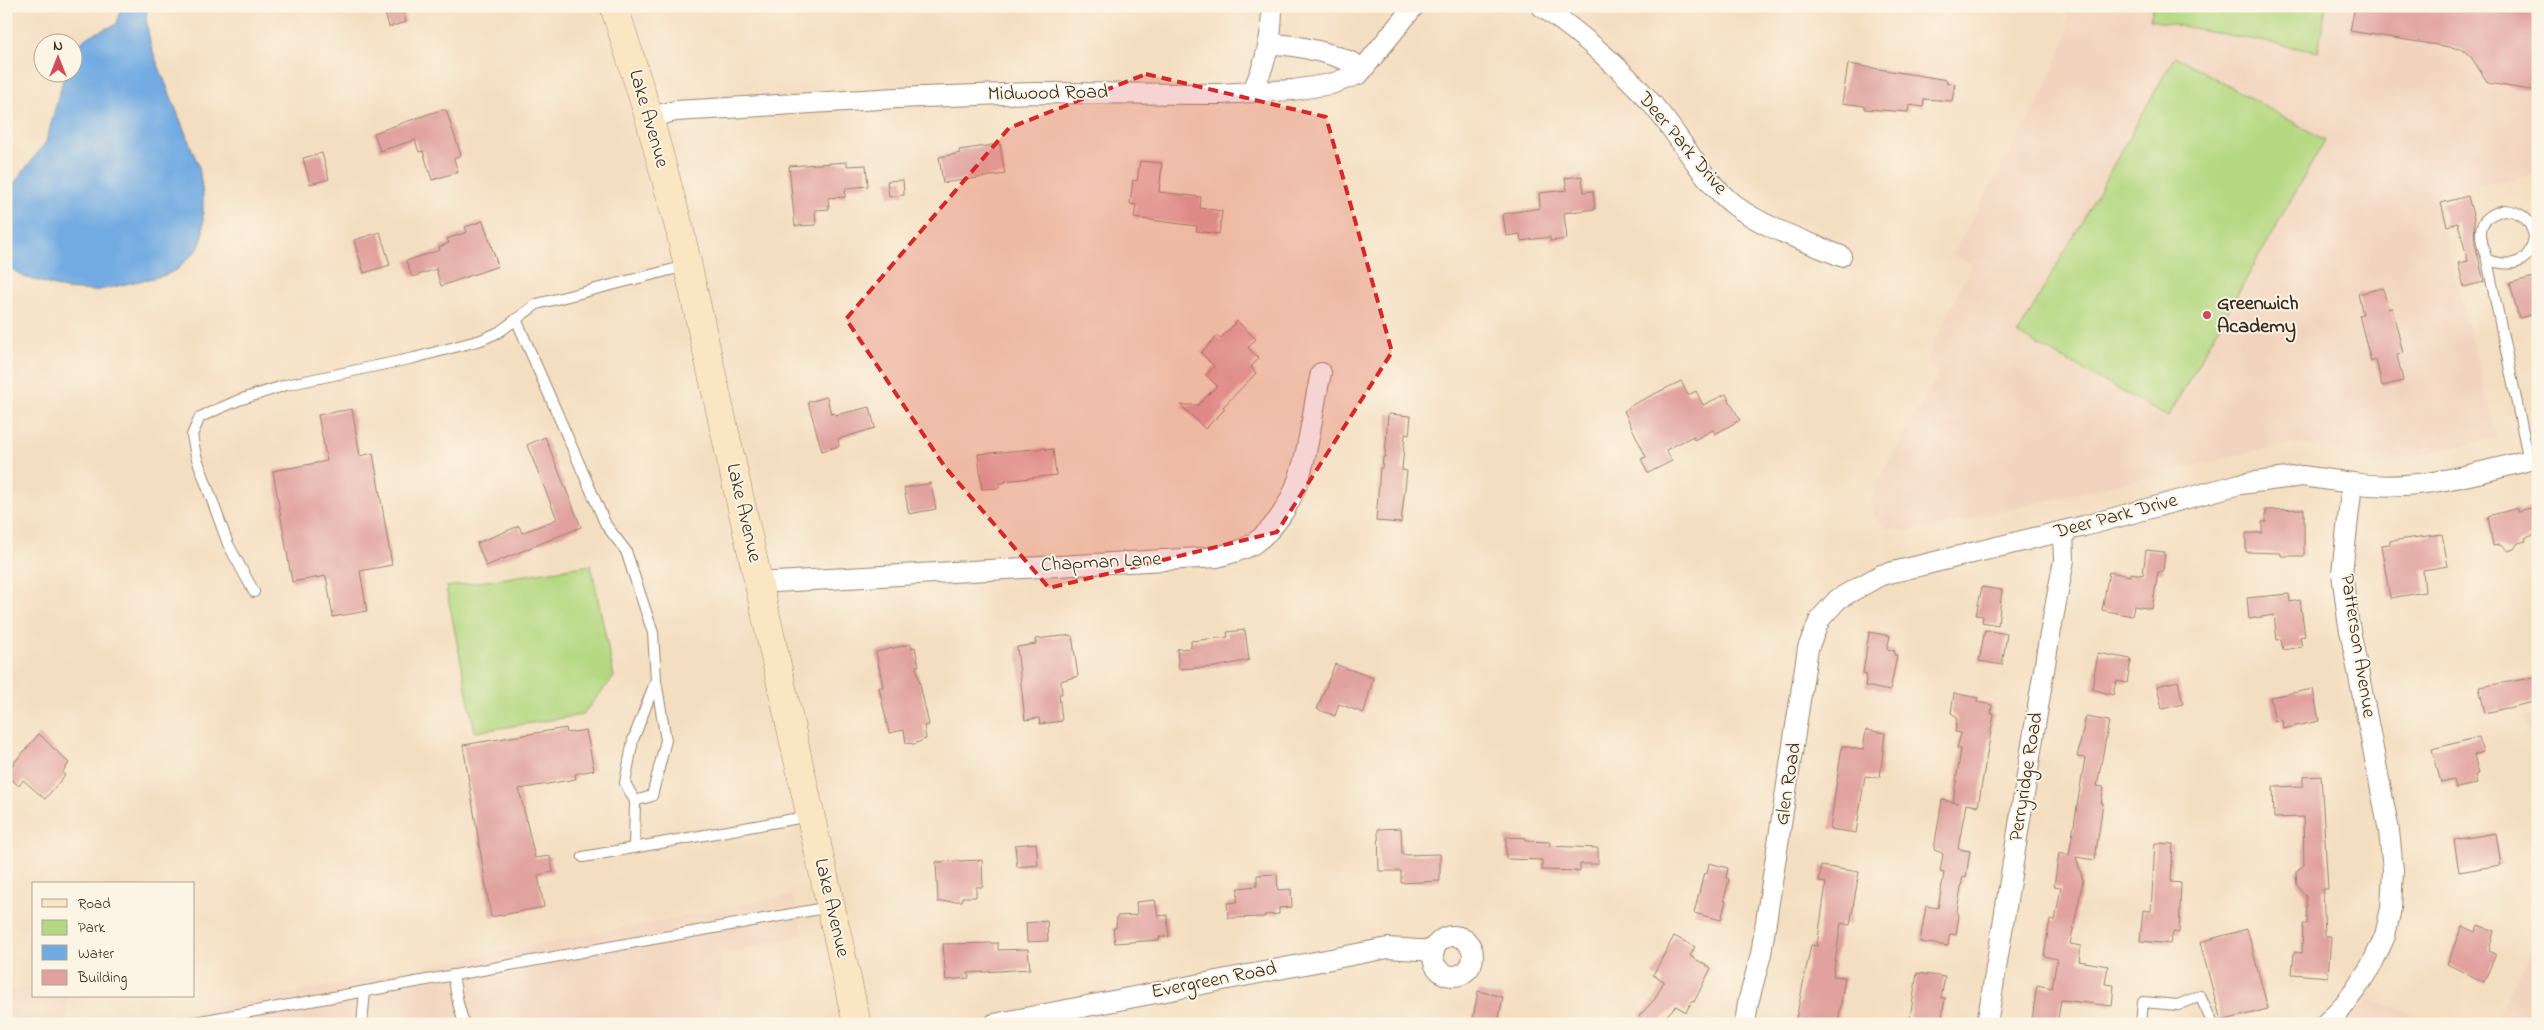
<svg xmlns="http://www.w3.org/2000/svg" width="2544" height="1030" viewBox="0 0 2544 1030" font-family="'Indie Flower',sans-serif">
  <style>
    .built { fill: #f2d4be }
    .green { fill: #b4d881; stroke: #788150 }
    .water { fill: #72abe2; stroke: #566a80 }
    .building { fill: #e1a29f }
    .lines { fill: none; stroke-linecap: round; stroke-linejoin: round }
    .lane-casing { stroke: #988470; stroke-width: 12 }
    .street-casing { stroke: #988470; stroke-width: 22 }
    .secondary-casing { stroke: #988470; stroke-width: 29 }
    .lane { stroke: #fff; stroke-width: 10 }
    .street { stroke: #fff; stroke-width: 20 }
    .secondary { stroke: #fbe6c4; stroke-width: 28 }
    .marked { fill: #d62828; fill-opacity: 0.2; stroke: #d62828; stroke-width: 4; stroke-dasharray: 10 6; stroke-linejoin: round }
    .poi-dot { fill: #d1495b; stroke: #fcf5e5; stroke-width: 2 }
    .labels { text-anchor: middle; dominant-baseline: central; stroke-width: 4; stroke-linejoin: round; paint-order: stroke }
    .street-label { font-size: 20px; fill: #3b2a1e; stroke: #fcf5e5 }
    .poi-label { font-size: 20px; font-weight: bold; fill: #3b2a1e; stroke: #fcf5e5; text-anchor: start }
  </style>
  <rect width="100%" height="100%" fill="#fcf5e5"/>
  <filter id="ink" filterUnits="userSpaceOnUse"><feTurbulence type="fractalNoise" baseFrequency=".02" numOctaves="2"/><feDisplacementMap in="SourceGraphic" scale="10" xChannelSelector="R" yChannelSelector="G"/><feConvolveMatrix kernelMatrix="1 2 1 2 8 2 1 2 1" color-interpolation-filters="sRGB"/></filter>
  <filter id="wash" filterUnits="userSpaceOnUse"><feTurbulence type="fractalNoise" baseFrequency=".0096" numOctaves="4" result="noise"/><feDisplacementMap in="SourceGraphic" scale="20" xChannelSelector="R" yChannelSelector="G"/><feGaussianBlur stdDeviation="1.12" result="paint"/><feColorMatrix in="noise" values="0 0 0 0 0 0 0 0 0 0 0 0 0 0 0 0 0 1.4 0 .05"/><feComposite in="paint" operator="in"/></filter>
  <g filter="url(#wash)">
    <rect width="100%" height="100%" fill="#f4dec1"/>
    <g class="built">
      <polygon points="2067,6 2538,6 2538,174 2434,194 2497,438 2421,454 2389,459 2290,443 1954,523 1909,531 1887,528 1875,517 1871,502 1875,488 1939,372 1924,365 1972,264 1952,255 2041,97 2068,33"/>
      <polygon points="2538,714 2538,767 2524,717"/>
      <polygon points="794,895 803,935 722,954 717,1024 131,1024"/>
      <polygon points="2538,940 2538,1024 2492,1024"/>
      <polygon points="6,989 34,989 34,996 66,996 67,1024 6,1024"/>
      <polygon points="2369,999 2441,1024 2344,1024"/>
    </g>
    <g class="green">
      <polygon points="2153,6 2326,6 2318,52 2150,20"/>
      <polygon points="2175,56 2325,140 2168,417 2018,334"/>
      <polygon points="591,565 614,677 582,715 475,732 446,587"/>
    </g>
    <path class="water" d="M121,6h26l-1,14 5,27 48,120 4,29v41l-5,12 -20,20 -12,6 -71,16 -30,-2 -41,-12 -11,-7 -7,-13v-60l6,-11 34,-44 18,-66 1,-3 7,-1c0,-34 17,-36 45,-48z"/>
    <g id="blocks">
      <g class="building">
        <polygon points="383,6 402,6 406,22 389,27"/>
        <polygon points="2355,6 2538,6 2538,89 2530,90 2488,83 2471,57 2462,49 2350,31"/>
        <polygon points="1848,64 1947,80 1946,82 1955,84 1952,101 1924,99 1923,107 1909,105 1908,112 1865,109 1865,106 1842,103"/>
        <polygon points="440,110 446,110 461,155 454,159 458,172 432,180 423,151 419,152 415,140 380,151 374,133"/>
        <polygon points="1000,144 1005,174 943,183 939,157 960,153 959,150"/>
        <polygon points="322,153 329,179 310,184 303,158"/>
        <polygon points="1140,161 1162,163 1159,192 1201,197 1200,208 1222,211 1219,234 1196,231 1197,226 1134,218 1136,205 1130,204 1133,180 1137,181"/>
        <polygon points="847,162 847,166 866,165 868,186 846,188 845,197 828,198 829,209 815,210 816,225 795,226 789,166"/>
        <polygon points="1582,176 1584,192 1593,191 1595,209 1564,213 1567,239 1550,241 1550,237 1521,241 1520,234 1506,236 1503,214 1540,208 1539,193 1567,190 1565,178"/>
        <polygon points="903,180 904,195 889,197 887,181"/>
        <polygon points="2468,196 2474,219 2475,244 2484,282 2464,287 2458,263 2468,261 2458,223 2447,226 2441,203"/>
        <polygon points="483,221 498,266 441,286 436,269 412,277 406,261 440,250 439,247 449,243 447,239 467,232 465,227"/>
        <polygon points="380,232 390,265 364,273 354,240"/>
        <polygon points="2538,276 2538,313 2519,318 2510,283"/>
        <polygon points="2383,288 2388,309 2392,308 2403,353 2397,355 2403,381 2382,386 2376,360 2371,362 2359,315 2363,314 2358,294"/>
        <polygon points="1237,321 1256,339 1248,348 1259,358 1251,367 1256,373 1223,407 1225,409 1205,429 1181,405 1198,405 1217,386 1206,375 1214,366 1201,353 1217,336 1220,339"/>
        <polygon points="1681,381 1688,395 1696,391 1703,405 1726,394 1740,420 1715,434 1713,430 1694,440 1693,436 1666,450 1672,461 1648,473 1641,459 1646,457 1624,411 1634,404"/>
        <polygon points="827,397 831,414 834,413 835,415 870,407 875,428 838,439 839,446 822,451 808,402"/>
        <polygon points="352,409 360,456 373,453 392,565 360,571 367,611 333,617 326,576 292,582 273,471 327,461 318,415"/>
        <polygon points="1388,414 1411,416 1409,435 1405,434 1402,470 1407,471 1401,523 1376,521 1380,468 1382,468 1383,457 1385,457"/>
        <polygon points="545,437 581,527 486,566 477,543 519,526 522,533 557,519 527,445"/>
        <polygon points="1046,448 1046,450 1053,449 1056,475 1005,481 1005,483 999,483 999,488 982,489 978,454"/>
        <polygon points="931,483 936,509 909,514 904,488"/>
        <polygon points="2518,508 2518,511 2531,508 2533,516 2538,515 2538,534 2525,538 2526,541 2518,543 2514,549 2508,551 2500,545 2493,546 2488,516"/>
        <polygon points="2304,509 2304,556 2281,556 2281,553 2246,552 2246,533 2262,533 2262,522 2266,522 2266,510"/>
        <polygon points="2442,534 2448,566 2423,570 2425,592 2390,598 2381,545 2390,544 2390,541"/>
        <polygon points="2146,550 2165,552 2163,572 2158,572 2152,609 2134,606 2132,616 2102,610 2109,572 2130,576 2130,573 2143,575"/>
        <polygon points="1982,587 2002,590 1998,625 1982,622 1983,616 1976,615"/>
        <polygon points="2289,594 2290,602 2300,600 2305,636 2300,637 2302,647 2283,650 2281,639 2277,640 2274,615 2249,619 2247,598"/>
        <polygon points="1245,630 1249,660 1215,667 1179,669 1177,649 1191,648 1191,641 1228,637 1227,632"/>
        <polygon points="1985,630 2007,634 2002,665 1979,661"/>
        <polygon points="1869,632 1890,636 1887,649 1895,651 1894,655 1897,655 1890,691 1865,686 1867,675 1863,674"/>
        <polygon points="1072,635 1078,676 1061,681 1062,694 1059,694 1062,721 1040,724 1039,718 1025,720 1017,647 1036,644 1035,639"/>
        <polygon points="911,644 912,648 915,647 919,666 916,666 929,725 924,726 926,739 914,744 906,743 904,730 889,733 879,687 883,687 876,652"/>
        <polygon points="2098,653 2131,659 2127,683 2116,681 2113,695 2092,689"/>
        <polygon points="1335,664 1373,678 1364,713 1339,704 1335,716 1317,709"/>
        <polygon points="2538,677 2538,701 2485,713 2479,687"/>
        <polygon points="2178,681 2183,704 2162,709 2157,686"/>
        <polygon points="2313,689 2319,721 2283,729 2282,720 2275,721 2270,697"/>
        <polygon points="1954,693 1978,698 1977,702 1992,705 1991,714 1994,714 1978,806 1966,804 1958,849 1970,851 1966,877 1963,876 1957,911 1959,915 1956,935 1950,934 1948,946 1920,942 1926,906 1938,908 1944,873 1940,872 1943,854 1934,849 1942,800 1958,803 1953,802 1961,749 1957,749 1961,733 1955,732 1957,717 1951,713"/>
        <polygon points="2086,717 2109,721 2097,786 2104,787 2101,803 2103,803 2095,860 2076,857 2083,880 2070,944 2081,946 2079,961 2108,966 2105,984 2114,985 2112,1006 2061,1000 2057,1024 2034,1024 2035,1019 2032,1019 2037,985 2052,988 2057,959 2044,956 2050,920 2055,921 2061,887 2054,886 2059,853 2069,855 2085,758 2077,757"/>
        <polygon points="566,728 567,733 586,730 594,770 575,774 576,779 519,789 535,858 550,856 553,872 538,875 544,907 491,917 463,745"/>
        <polygon points="1866,730 1885,733 1880,778 1865,776 1856,833 1830,829 1842,746 1863,750"/>
        <polygon points="39,734 69,763 62,773 65,775 45,799 23,780 19,786 6,775 6,772"/>
        <polygon points="2479,737 2483,752 2474,755 2479,774 2475,775 2477,784 2456,788 2454,780 2441,783 2432,749"/>
        <polygon points="2321,776 2328,889 2323,889 2325,936 2331,936 2328,977 2292,974 2294,952 2302,953 2303,924 2307,924 2306,896 2297,885 2296,872 2304,865 2303,817 2274,818 2273,787 2303,786 2303,777"/>
        <polygon points="1401,828 1402,855 1440,854 1440,881 1401,883 1401,871 1379,871 1378,829"/>
        <polygon points="2496,833 2501,865 2459,872 2454,840"/>
        <polygon points="1506,837 1526,838 1526,841 1550,842 1549,846 1598,848 1598,864 1580,864 1580,871 1542,870 1542,860 1506,859"/>
        <polygon points="1036,843 1038,865 1017,867 1015,845"/>
        <polygon points="2155,843 2173,844 2171,882 2181,883 2179,933 2173,932 2170,944 2140,941 2143,910 2151,911"/>
        <polygon points="982,860 983,887 976,887 976,897 962,897 962,901 938,902 936,862"/>
        <polygon points="1709,863 1728,868 1726,878 1729,879 1724,900 1726,901 1721,920 1694,913 1704,873 1707,874"/>
        <polygon points="1821,866 1859,872 1850,925 1841,923 1833,976 1845,977 1838,1024 1795,1024 1811,945 1817,946 1826,883 1819,882"/>
        <polygon points="1277,874 1278,890 1291,889 1292,907 1279,908 1279,914 1264,915 1265,917 1228,918 1227,903 1237,902 1238,888 1257,886 1257,875"/>
        <polygon points="1155,900 1158,916 1167,915 1169,937 1159,937 1160,940 1115,943 1113,928 1116,928 1117,916 1137,915 1136,902"/>
        <polygon points="1047,921 1048,941 1027,942 1026,923"/>
        <polygon points="2478,925 2494,931 2489,951 2496,954 2484,982 2447,964 2462,926 2475,932"/>
        <polygon points="2247,929 2268,1009 2221,1021 2200,942"/>
        <polygon points="1674,936 1695,947 1690,956 1711,968 1694,1002 1692,1001 1686,1012 1676,1006 1658,1024 1647,1024 1639,1016 1655,999 1664,981 1653,975"/>
        <polygon points="998,943 998,950 1028,949 1030,969 968,973 969,978 946,980 943,944"/>
        <polygon points="1917,973 1945,977 1941,998 1945,998 1941,1023 1910,1018"/>
        <polygon points="1478,991 1503,997 1498,1023 1473,1018"/>
      </g>
    </g>
  </g>
  <g filter="url(#ink)">
    <use href="#blocks" fill-opacity="0" stroke="#988470" stroke-width="1"/>
    <g class="lines">
      <defs>
        <g id="lane">
          <path d="M2504,210c17,1 27,10 30,27 -5,29 -23,30 -47,23 -8,-24 -13,-42 17,-50z"/>
          <polyline points="2487,260 2529,461"/>
          <polyline points="516,319 606,525 626,551 653,633 656,680 633,740 625,783 635,801 634,848"/>
          <polyline points="254,592 228,544 196,456 192,435 200,417 239,400 286,385 414,358 481,340 499,332 537,304 686,266"/>
          <polyline points="635,801 652,796 666,740 656,681"/>
          <polyline points="583,857 810,816"/>
          <polyline points="453,975 458,1003 464,1024"/>
          <polyline points="184,1024 830,907"/>
          <polyline points="362,1024 365,991"/>
          <polyline points="2141,1024 2143,1002 2178,1005 2200,996 2213,1024"/>
        </g>
        <g id="street">
          <path d="M1541,6c41,28 90,70 121,110 23,29 43,66 72,89 31,23 71,36 107,51"/>
          <path d="M1271,44c24,0 72,11 92,25"/>
          <path d="M1252,92c14,-29 20,-53 20,-86"/>
          <polyline points="649,117 676,111 897,98 1034,93 1219,94 1293,90 1331,84 1359,74 1414,6"/>
          <path d="M758,583l459,-26c12,-4 26,-6 36,-13 55,-38 54,-112 68,-171"/>
          <circle cx="1453" cy="956" r="20"/>
          <polyline points="994,1024 1388,948 1434,951"/>
          <polyline points="1745,1024 1748,1003 1761,954 1808,648 1820,619 1838,599 1881,575 2084,526 2240,484 2302,476 2352,483"/>
          <polyline points="1987,1024 2048,645 2064,560 2063,531"/>
          <path d="M2325,1024l14,-13 17,-22 16,-25 13,-28 6,-28 2,-38 -4,-39 -41,-211 -6,-47 10,-90c64,10 124,-10 186,-25"/>
        </g>
        <polyline id="secondary" points="614,6 649,117 680,231 857,1024"/>
      </defs>
      <use href="#lane" class="lane-casing"/>
      <use href="#street" class="street-casing"/>
      <use href="#secondary" class="secondary-casing"/>
      <use href="#lane" class="lane"/>
      <use href="#street" class="street"/>
      <use href="#secondary" class="secondary"/>
    </g>
  </g>
  <path class="marked" d="M1146,74l180,43 66,235 -115,180 -228,56 -104,-121 -99,-148 163,-191z"/>
  <circle class="poi-dot" cx="2207" cy="315" r="5"/>
  <g class="labels">
    <g class="street-label">
      <text transform="translate(1048 94) rotate(-1)">Midwood Road</text>
      <text transform="translate(648 119) rotate(74)">Lake Avenue</text>
      <text transform="translate(1682 144) rotate(50)">Deer Park Drive</text>
      <text transform="translate(743 513) rotate(77)">Lake Avenue</text>
      <text transform="translate(2116 517) rotate(-15)">Deer Park Drive</text>
      <text transform="translate(1101 563) rotate(-3)">Chapman Lane</text>
      <text transform="translate(2357 646) rotate(81)">Patterson Avenue</text>
      <text transform="translate(2027 777) rotate(-81)">Perryridge Road</text>
      <text transform="translate(1789 784) rotate(-81)">Glen Road</text>
      <text transform="translate(831 908) rotate(77)">Lake Avenue</text>
      <text transform="translate(1214 981) rotate(-11)">Evergreen Road</text>
    </g>
    <g class="poi-label">
      <text x="2217" y="304">Greenwich<tspan x="2217" dy="23">Academy</tspan></text>
    </g>
  </g>
  <rect width="2544" height="1030" fill="none" stroke="#fcf5e5" stroke-width="25"/>
  <rect x="32" y="882" width="162" height="115" fill="#fcf5e5" stroke="#afa495"/>
  <rect x="42" y="899" width="25" height="8" fill="#fbe6c4" stroke="#afa495"/>
  <text x="78" y="908" font-size="15" fill="#3b2a1e">Road</text>
  <rect x="42" y="920" width="25" height="15" fill="#b4d881" stroke="#afa495"/>
  <text x="78" y="932" font-size="15" fill="#3b2a1e">Park</text>
  <rect x="42" y="945" width="25" height="15" fill="#72abe2" stroke="#afa495"/>
  <text x="78" y="958" font-size="15" fill="#3b2a1e">Water</text>
  <rect x="42" y="970" width="25" height="15" fill="#e1a29f" stroke="#afa495"/>
  <text x="78" y="982" font-size="15" fill="#3b2a1e">Building</text>
  <g transform="translate(58 58)"><circle r="24" fill="#fcf5e5" stroke="#afa495"/>
  <path d="M0-4L9 19L0 12L-9 19Z" fill="#d1495b"/>
  <text y="-8" font-size="14" font-weight="bold" text-anchor="middle" fill="#3b2a1e">N</text>
  </g>
</svg>
